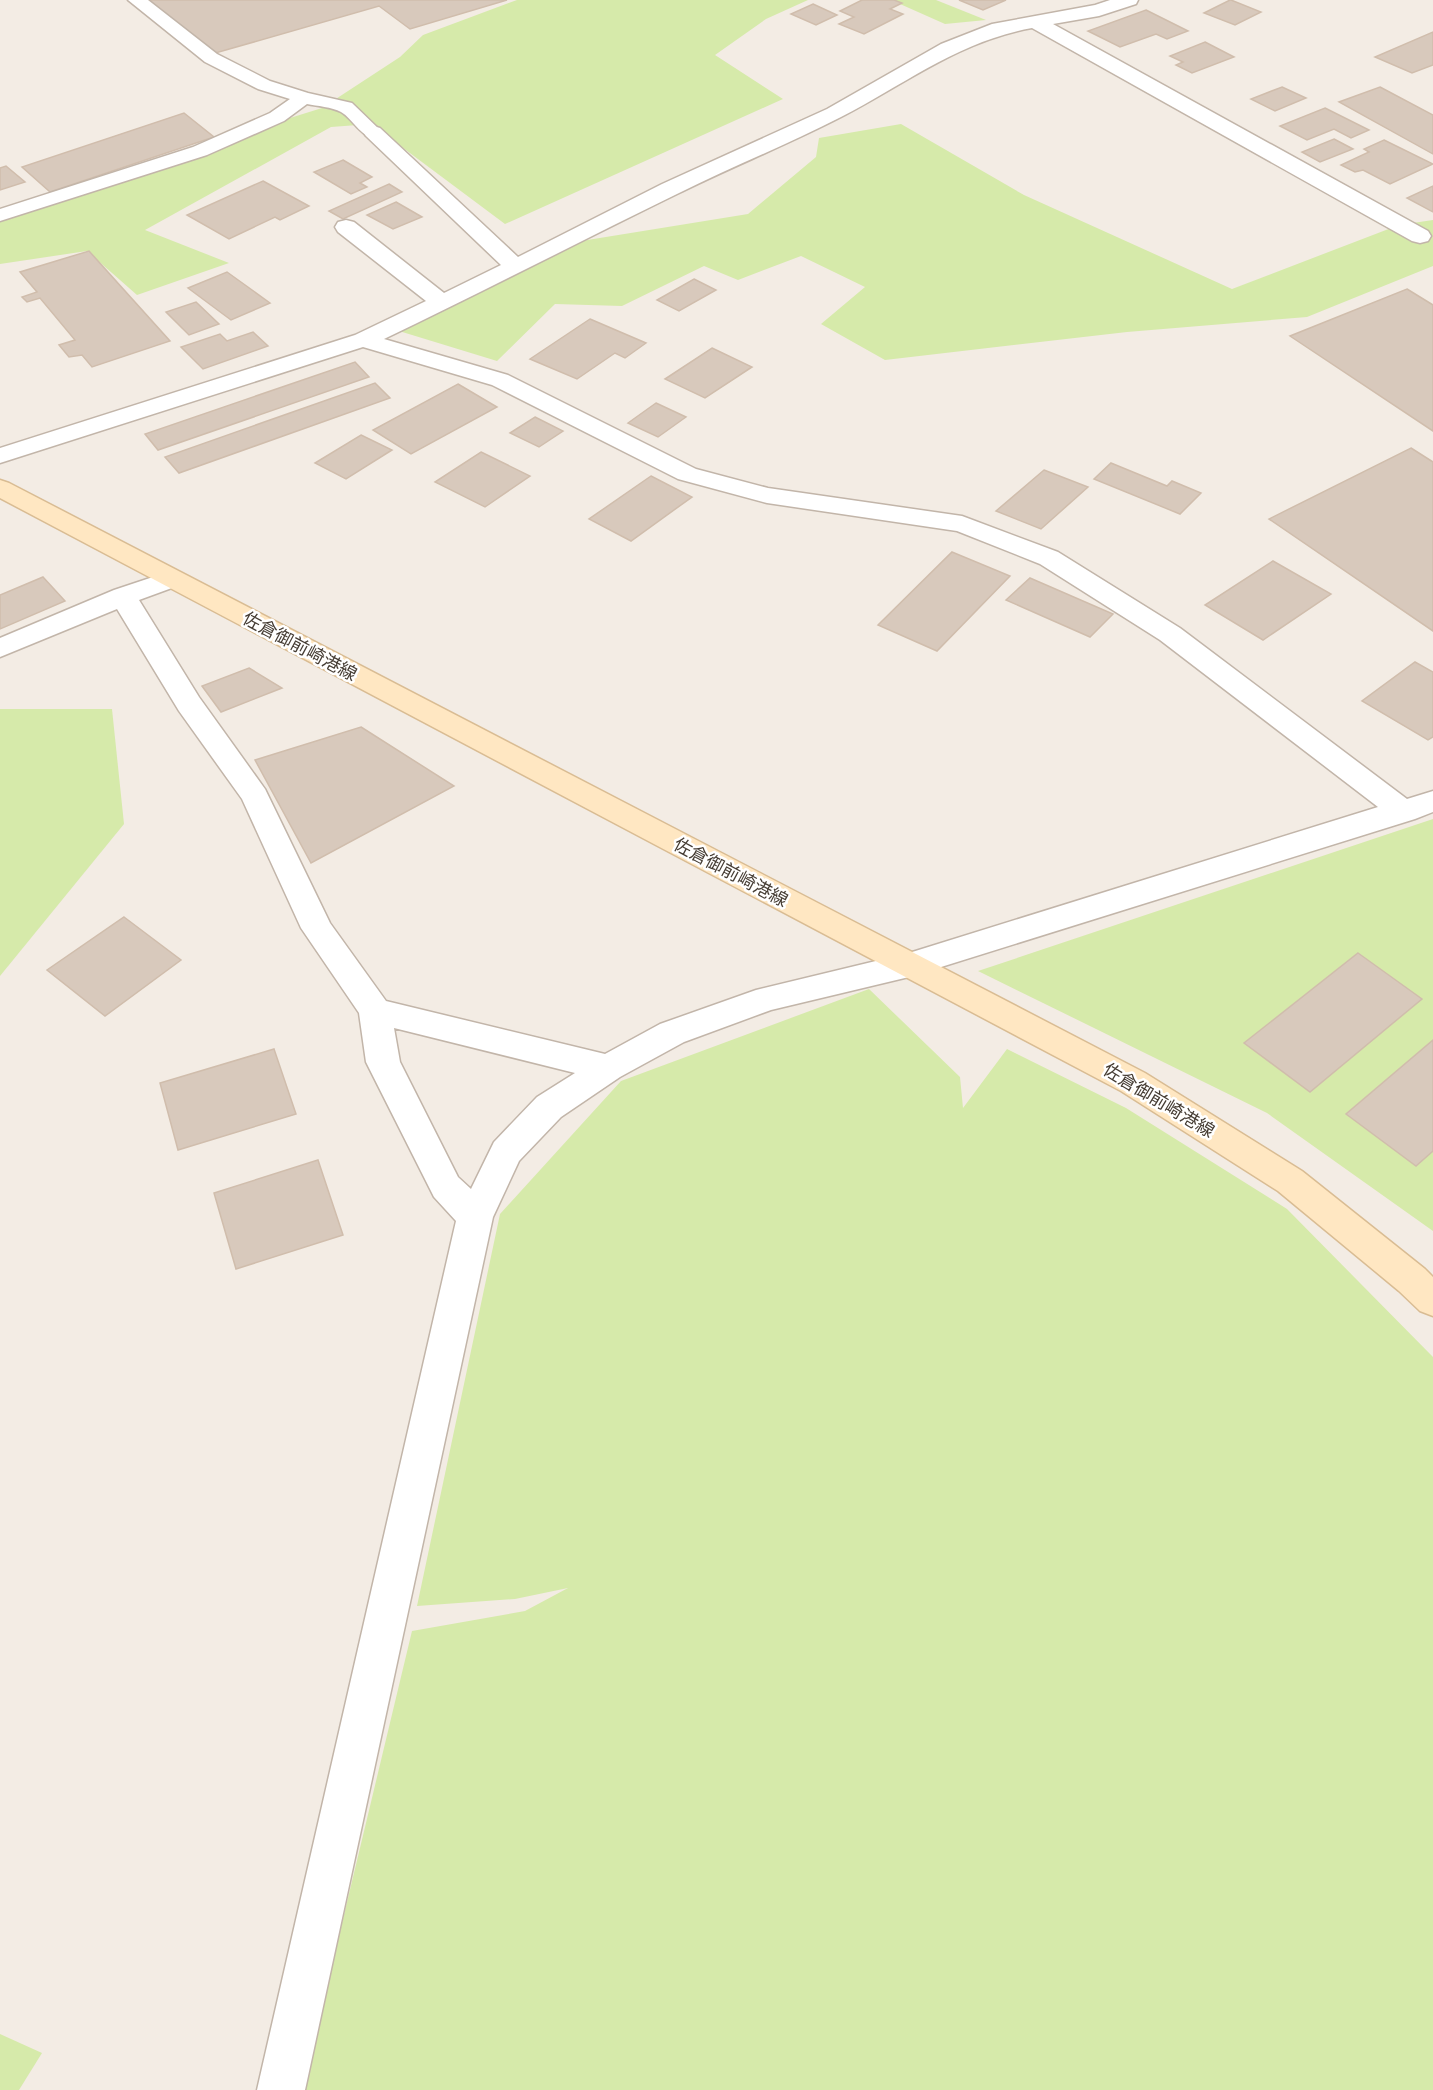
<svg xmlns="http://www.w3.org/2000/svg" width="1433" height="2090" viewBox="0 0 1433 2090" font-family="'Titillium Web','Noto Sans JP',sans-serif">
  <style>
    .green { fill: #d6eaaa }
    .building { fill: #d8c9bc; stroke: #d0bdac; stroke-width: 1.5 }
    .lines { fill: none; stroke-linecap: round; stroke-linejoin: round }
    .lane-casing { stroke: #c2b5a9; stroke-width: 3 }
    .street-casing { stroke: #c2b5a9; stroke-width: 3 }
    .secondary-casing { stroke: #d9bc93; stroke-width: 3 }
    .lane { fill: #fff; fill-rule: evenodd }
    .street { fill: #fff; fill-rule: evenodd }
    .secondary { fill: #ffe7c2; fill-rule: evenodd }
    .labels { text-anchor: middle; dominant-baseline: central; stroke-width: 5; stroke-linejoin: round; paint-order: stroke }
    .street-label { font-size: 18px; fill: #453c33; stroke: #fff }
  </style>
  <rect width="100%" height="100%" fill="#f3ece4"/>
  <g class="green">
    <polygon points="517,0 808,0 766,19 715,55 783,99 505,224 371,124 331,127 145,230 229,263 137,295 87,251 0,264 0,209 322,108 400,57 423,35"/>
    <polygon points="891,0 936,0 986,20 945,24"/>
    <polygon points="901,124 1024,195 1232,289 1399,225 1433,220 1433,266 1307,317 1127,332 885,360 821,324 865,287 801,256 738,280 704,266 622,306 555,304 497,361 399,331 575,242 748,214 816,157 819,138"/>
    <polygon points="0,709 112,709 124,824 0,976"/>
    <polygon points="1433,819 1433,1231 1267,1113 978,971"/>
    <polygon points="869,989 960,1077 963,1108 1007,1049 1126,1108 1287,1209 1433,1357 1433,2090 302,2090 412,1631 525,1611 568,1588 515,1599 417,1606 500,1214 621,1081"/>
    <polygon points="0,2034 42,2053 19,2090 0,2090"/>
  </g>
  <g class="building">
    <polygon points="149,0 507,0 410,29 379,6 212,54"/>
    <polygon points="862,0 894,0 902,3 890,9 903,14 864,34 839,24 854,17 840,11"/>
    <polygon points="959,0 1006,0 983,10"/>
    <polygon points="1230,0 1231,0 1261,12 1235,25 1204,13"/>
    <polygon points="813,4 837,15 816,25 791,14"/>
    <polygon points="1146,10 1188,31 1167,39 1156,34 1120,47 1088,31"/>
    <polygon points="1433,32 1433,65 1412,73 1375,57"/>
    <polygon points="1205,42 1234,57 1192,73 1176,65 1183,62 1170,56"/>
    <polygon points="1282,87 1306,98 1275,111 1251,99"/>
    <polygon points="1380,87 1433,115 1433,154 1339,102"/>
    <polygon points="1325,108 1369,130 1351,138 1334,129 1307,140 1280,126"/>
    <polygon points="184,113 214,137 50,192 22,167"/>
    <polygon points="1334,139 1353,149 1320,162 1302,152"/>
    <polygon points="1384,140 1433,164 1390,184 1363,170 1355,172 1341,165 1369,152 1364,149"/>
    <polygon points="343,160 372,177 360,183 367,187 351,194 314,172"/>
    <polygon points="6,166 25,182 0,190 0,168"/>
    <polygon points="263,181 309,206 280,220 275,217 229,239 187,215"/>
    <polygon points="389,184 402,192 343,219 329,211"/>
    <polygon points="1433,186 1433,212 1407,198"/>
    <polygon points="396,202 422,217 393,229 367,215"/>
    <polygon points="89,251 170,341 92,367 82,355 69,357 59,345 75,340 40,298 27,302 22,297 37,292 20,272"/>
    <polygon points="227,272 270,303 231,320 188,288"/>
    <polygon points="694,279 716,290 679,311 657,300"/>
    <polygon points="1407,289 1433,305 1433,431 1290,336"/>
    <polygon points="196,302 219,324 189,335 166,312"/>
    <polygon points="590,319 646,343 625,358 615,353 577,379 530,359"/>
    <polygon points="253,332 268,346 203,369 181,347 220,334 227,341"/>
    <polygon points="712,348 752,367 705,398 665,379"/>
    <polygon points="355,362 369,377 158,450 145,434"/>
    <polygon points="375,383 390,398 179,473 165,457"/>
    <polygon points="458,384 497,407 411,454 373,430"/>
    <polygon points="656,403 686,417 658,437 628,423"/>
    <polygon points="535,417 563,431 539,447 510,433"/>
    <polygon points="361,435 392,450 346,479 315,463"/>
    <polygon points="1411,448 1433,462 1433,631 1269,519"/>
    <polygon points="481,452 530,476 485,507 435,482"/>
    <polygon points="1111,463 1167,486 1172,481 1201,493 1180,514 1094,479"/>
    <polygon points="1044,470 1088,487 1041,529 996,511"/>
    <polygon points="651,476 692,497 631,541 589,519"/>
    <polygon points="952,552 1010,576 937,651 878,625"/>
    <polygon points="1273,561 1331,594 1263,640 1205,605"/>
    <polygon points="43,577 65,601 0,629 0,595"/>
    <polygon points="1030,578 1113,614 1090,637 1006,600"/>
    <polygon points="1415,662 1433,672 1433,737 1428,740 1362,701"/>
    <polygon points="249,668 282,688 221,712 202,686"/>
    <polygon points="361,727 454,786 311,863 255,760"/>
    <polygon points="124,917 181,960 105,1016 47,970"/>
    <polygon points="1358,953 1422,999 1310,1092 1244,1043"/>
    <polygon points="1433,1040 1433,1151 1416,1166 1346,1114"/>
    <polygon points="274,1049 296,1114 178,1150 160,1083"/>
    <polygon points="318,1160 343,1235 236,1269 214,1193"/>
  </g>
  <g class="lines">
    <defs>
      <path id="lane" d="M128,0h20l69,54 53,27 38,12 44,10 30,29 -2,4c-19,5 -25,-16 -39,-24 -9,-5 -24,-6 -34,-8l-23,17 -77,34 -207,66v-12l193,-62 77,-34 20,-14 -32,-10 -53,-27z"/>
      <path id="street" d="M1110,0h28l-2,4 -37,12 -46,8 375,207 3,5 -3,5 -8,2 -8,-2 -380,-213c-73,13 -127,56 -191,89 -54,28 -110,50 -164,77 -98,48 -195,98 -293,145l124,36 188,94 72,19 194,28 96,36 122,76 227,171 26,-8v21l-18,7 -506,158 -138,33 -87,32 -64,35 -59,40 -42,44 -26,56 -188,873h-48l199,-869 -22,-24 -68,-135 -7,-49 -58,-85 -59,-129 -63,-88 -62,-102 -117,48v-19l114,-48 57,-19 9,2 4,6 -4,6 -41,15 60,97 66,92 65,134 56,78 219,53 55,-30 96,-34 153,-37 469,-146 -218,-167 -120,-76 -83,-33 -190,-28 -89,-24 -186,-94 -129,-38 -363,116v-15l355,-113 71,-34 -88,-69 -3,-5 3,-5 8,-2 8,2 90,71 57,-28 -135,-129 -3,-4 3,-4 7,-2 7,2 138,129 144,-73 165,-75 114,-65 51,-20 103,-19zM394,1028l181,45 -38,24 -43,45 -23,47 -13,-12 -58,-115z"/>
      <polygon id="secondary" points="0,480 9,483 1145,1073 1302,1171 1425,1269 1433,1277 1433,1316 1420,1311 1399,1291 1278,1191 1121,1091 0,498"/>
    </defs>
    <use href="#lane" class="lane-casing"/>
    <use href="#street" class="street-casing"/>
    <use href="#secondary" class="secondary-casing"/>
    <use href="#lane" class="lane"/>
    <use href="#street" class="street"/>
    <use href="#secondary" class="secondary"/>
  </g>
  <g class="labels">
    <g class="street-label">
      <text transform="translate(300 646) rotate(28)">佐倉御前崎港線</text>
      <text transform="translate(731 872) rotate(28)">佐倉御前崎港線</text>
      <text transform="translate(1159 1100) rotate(31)">佐倉御前崎港線</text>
    </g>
  </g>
</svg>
